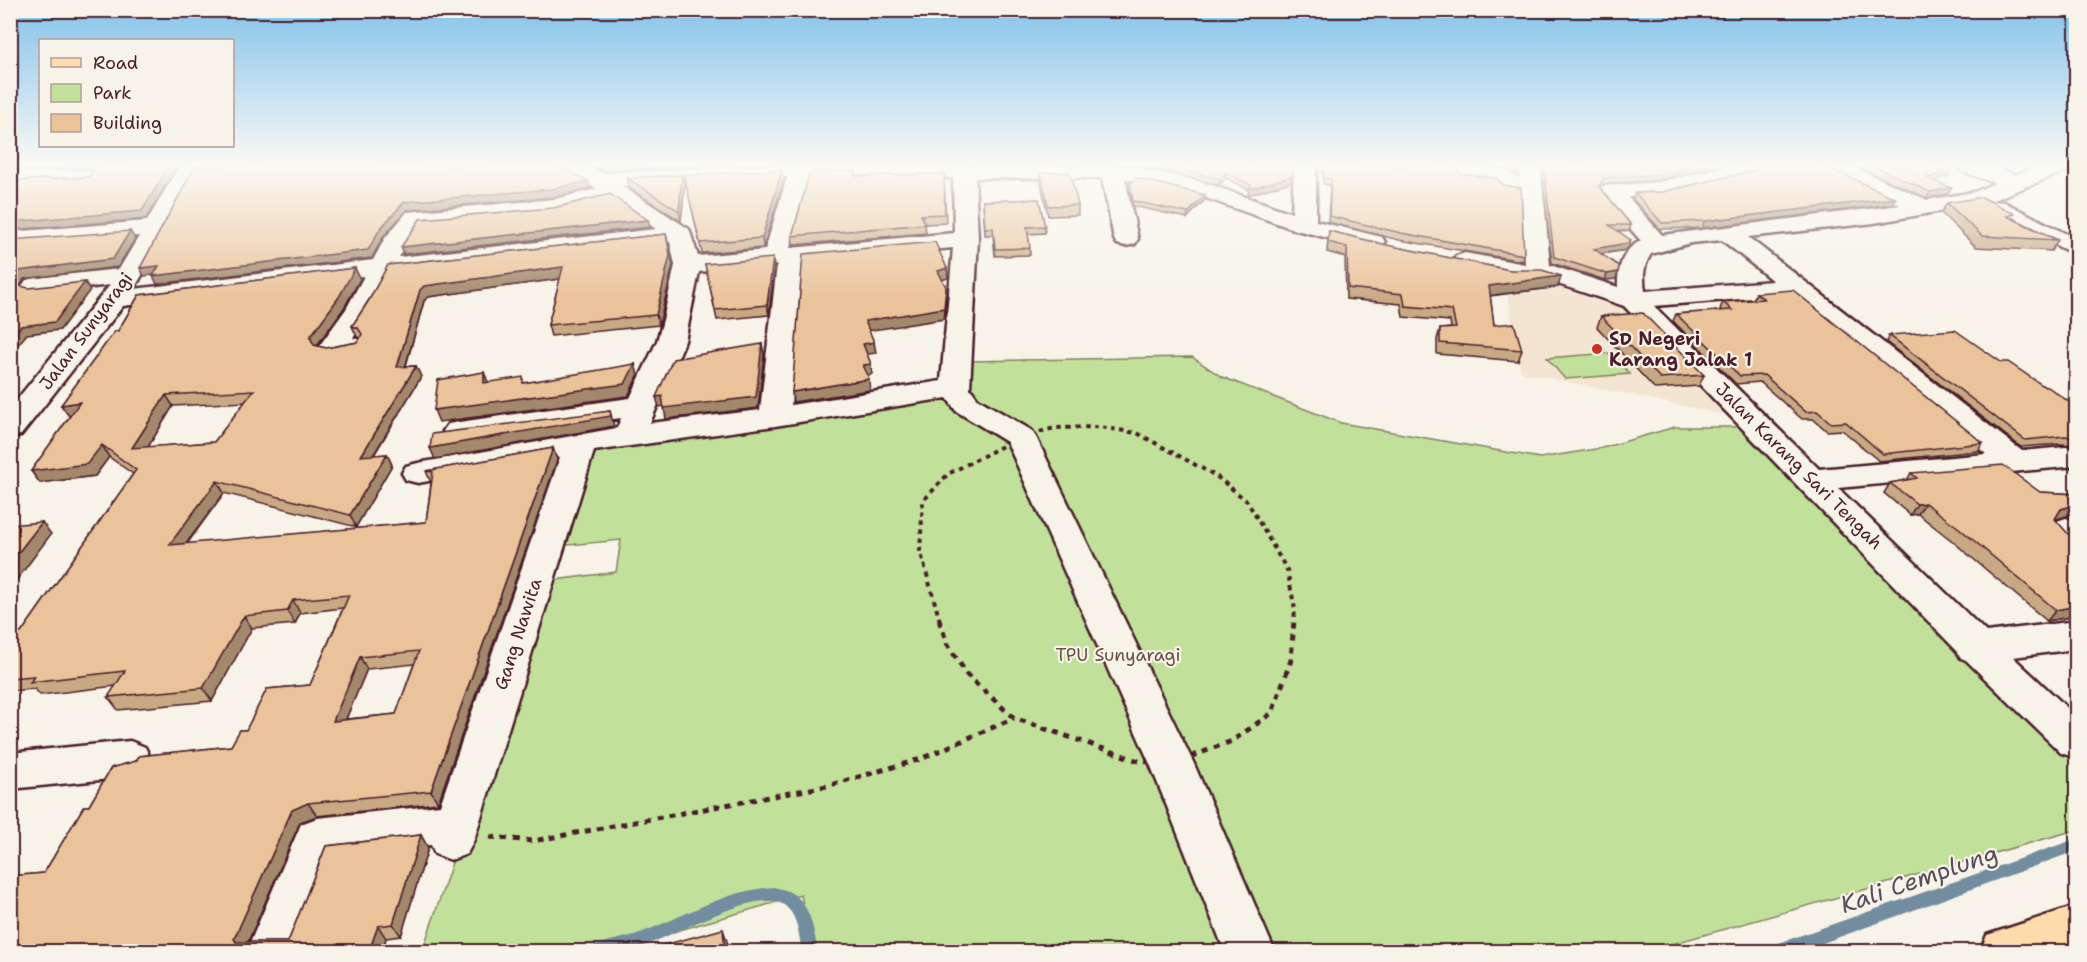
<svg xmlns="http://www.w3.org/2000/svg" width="2087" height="962" viewBox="0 0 2087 962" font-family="'Shantell Sans',sans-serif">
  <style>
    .built { fill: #f3e5d1 }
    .green { fill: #c1e19a; stroke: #868062; stroke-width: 1.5 }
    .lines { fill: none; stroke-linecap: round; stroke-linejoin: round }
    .stream { fill: #718d9f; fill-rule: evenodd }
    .minor-casing { stroke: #4a1f2b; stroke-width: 5 }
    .major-casing { stroke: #4a1f2b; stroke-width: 5 }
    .path-far1 { stroke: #4a1f2b; stroke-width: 4; stroke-dasharray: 4.5 4.5; stroke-linecap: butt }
    .path { stroke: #4a1f2b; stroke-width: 5; stroke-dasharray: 6 6; stroke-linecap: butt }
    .minor { fill: #f7f3e8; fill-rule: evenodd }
    .major { fill: #fedbac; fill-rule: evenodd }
    .wall { fill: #c9a884; stroke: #4a1f2b; stroke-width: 1.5; fill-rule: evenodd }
    .shaded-wall { fill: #a4886c; stroke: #4a1f2b; stroke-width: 1.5 }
    .building { fill: #eac39a; stroke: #4a1f2b; stroke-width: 1.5; fill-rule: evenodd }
    .poi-dot { fill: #c8321e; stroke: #f7f3e8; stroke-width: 2 }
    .labels { text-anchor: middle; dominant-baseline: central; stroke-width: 4.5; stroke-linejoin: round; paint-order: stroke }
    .street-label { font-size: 18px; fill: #4a1f2b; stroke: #f7f3e8 }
    .poi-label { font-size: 18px; font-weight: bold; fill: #4a1f2b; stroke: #f7f3e8; text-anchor: start }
    .park-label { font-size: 18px; fill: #685047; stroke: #f7f3e8 }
    .near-water-label { font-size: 24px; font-style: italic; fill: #5a4d5b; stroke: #f7f3e8 }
  </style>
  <rect width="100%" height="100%" fill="#f7f3e8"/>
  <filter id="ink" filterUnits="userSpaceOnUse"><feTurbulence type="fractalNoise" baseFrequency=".0167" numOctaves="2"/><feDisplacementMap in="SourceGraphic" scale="12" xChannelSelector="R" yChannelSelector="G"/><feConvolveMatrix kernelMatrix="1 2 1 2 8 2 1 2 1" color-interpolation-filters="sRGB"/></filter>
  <g filter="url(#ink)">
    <polygon class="built" points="1504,274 1525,275 1631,305 1745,419 1521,372"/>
    <g class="green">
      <polygon points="1611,353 1630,374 1565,379 1547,358"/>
      <polygon points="1192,357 1222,377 1341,423 1540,458 1602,448 1675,427 1747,427 2016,707 2076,760 2076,830 1647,951 813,951 801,895 607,951 422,952 547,581 616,572 621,540 558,546 585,449 952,396 970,361"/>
    </g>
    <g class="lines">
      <g class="stream">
        <polygon points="2076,839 2076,851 1798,952 1768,952 1770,947 1776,944"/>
        <path d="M774,887c7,2 14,3 19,7 18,11 21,39 25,58h-16c-3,-16 -4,-37 -18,-47 -28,-19 -121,37 -153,46 -13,3 -28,1 -42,1l2,-5c16,-7 33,-8 49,-14 45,-17 86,-43 134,-46z"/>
      </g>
      <defs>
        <g id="minor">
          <path d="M179,166h22l-31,61 -36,62 239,-29 12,-22 22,-26 148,-13 42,-10 -38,-18 -3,-5h30l16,7 137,-7h391l73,16 89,31 2,-47h22v55l66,16 3,5 -3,5 -9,2 -77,-19 -107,-38 -64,-13 13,60 -3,5 -9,2 -9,-2 -3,-5 -12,-61h-127l3,61 -8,149 8,11 53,31 5,7 158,327 81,188h-50l-75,-188 -143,-322 -51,-31 -9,-13 -172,28 -181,25 -120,389 -7,14 -16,6 -16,-6 -4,-9 -98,11 -37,96h-50l55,-128 16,-6 123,-13 120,-348 -142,26 -12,-3 -4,-7 4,-7 12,-3 199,-35 4,-10 -162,22 -11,-2 -5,-7 5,-7 11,-2 171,-24 27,-57 6,-21 12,-55 -5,-23 -279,31 -19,37 -19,28 8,2 4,6 -4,6 -30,5 -10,-2 -4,-6 29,-40 18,-33 -241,30 -102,129 -11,2v-29l100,-123 -75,9 -9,-2 -4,-6 4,-6 9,-2 84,-9 20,-33 -129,10v-14l137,-11zM787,177l-22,73 -67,6 -9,-27 -67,-43zM809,177l144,1 1,55 -164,15zM612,199l44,30 -257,28 23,-33 133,-11zM953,248l-12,133 -150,24 11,-143zM777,265l-17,145 -110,13 35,-82 14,-69z"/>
          <path d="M1467,166l35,3 18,9 -1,-12h22l9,99 68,22c-1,-18 5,-39 23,-46l-39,-45 -3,-5 3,-5 57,-4 69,-16h26l2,3 -3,5 -8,2 -86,20 -31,1 34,38 238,-30 -76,-34 -3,-5h30l76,34 47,-8 21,-9 -34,-12 -3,-5h32l25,9 22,-9h31l-3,5 -74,30 13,1 72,37v16l-88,-43 -4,-5 3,-4 -113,20 -126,14 274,214 54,-5v20l-238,22 148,144 90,-11v28l-63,8 63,59v42l-15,-5 -95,-93 -5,-2 -4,-7 -333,-345 -87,-29 -12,3 -69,-14 -4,-5 4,-5 9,-3 60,11 -4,-72 -19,-3 -6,-7 -37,-4 -3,-5 3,-5zM1722,240l51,41 -128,10c-2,-15 -2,-24 6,-37l40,-11zM1790,295l196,159 -167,15 -165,-163z"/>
          <polygon points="85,170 93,172 96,177 93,182 10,186 10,172"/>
          <polygon points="2066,518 2076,521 2076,551 2064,547 2049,530 2054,522"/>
          <polygon points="130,741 145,747 151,759 145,771 130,777 10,789 10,753"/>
        </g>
        <polygon id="major" points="2076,906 2076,952 1980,952 1987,935"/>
      </defs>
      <use href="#minor" class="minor-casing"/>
      <use href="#major" class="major-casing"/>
      <polyline class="path-far1" points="940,621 920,550 923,501 948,474 1020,437 1055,428 1100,427 1137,433 1216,476 1247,501 1287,570 1295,609 1294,621"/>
      <g class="path">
        <polyline points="939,620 947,643 967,675 1014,718 1139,761 1172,764 1232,741 1272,713 1291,660 1294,620"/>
        <polyline points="490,837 533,841 827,786 921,759 1014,718"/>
      </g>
      <use href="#minor" class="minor"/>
      <use href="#major" class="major"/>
    </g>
    <g class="wall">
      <polygon points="10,166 177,166 146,219 10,230 10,181 89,177 93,170 86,168 10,170"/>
      <polygon points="593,166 687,166 602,171"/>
      <polygon points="1152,166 1293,166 1291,182 1248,195 1249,190 1226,178 1219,185 1152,168"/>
      <polygon points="1317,166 1458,166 1457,168 1460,174 1524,255 1523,261 1399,240 1328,222 1330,185 1323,184 1323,171 1318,173"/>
      <polygon points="1488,166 1519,166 1519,168 1517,174 1502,167"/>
      <polygon points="1541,166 1716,166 1659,180 1602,184 1600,187 1631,225 1629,231 1618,231 1629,246 1626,250 1601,254 1616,279 1605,280 1552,263"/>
      <polygon points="1757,166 1825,166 1895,198 1892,204 1702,228 1660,229 1633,199 1635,193 1662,192 1756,170 1757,167"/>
      <polygon points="1857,166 1947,166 1948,176 1933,181 1951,188 1947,194 1927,198"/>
      <polygon points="856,171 857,176 944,174 946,223 925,224 926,233 793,245 792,236"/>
      <polygon points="1041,173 1078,205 1078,215 1048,216 1041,183"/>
      <polygon points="684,175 784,179 763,248 702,253"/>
      <polygon points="627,178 685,185 681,221 629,188"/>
      <polygon points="1130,184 1205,200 1187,218 1133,206 1130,189"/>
      <polygon points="983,201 1045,226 1045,233 1028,234 1030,255 995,256 993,235 985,235"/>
      <polygon points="1947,203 2013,218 2058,240 2051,251 1976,247 1941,213"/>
      <polygon points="1329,231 1391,246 1510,270 1561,276 1558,287 1490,296 1494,325 1522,350 1518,361 1437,354 1437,339 1440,329 1451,328 1450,321 1403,317 1401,304 1346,299 1345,257 1327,252"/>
      <path d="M666,234l7,31 -14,60 -108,11 -3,-11 12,-46 -132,18 -4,4 -18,65h10l5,11 -47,78 13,-1 5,11 -36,62 -132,-34 -37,51 239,-22 5,-39 -5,-12 127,-23 4,12 -119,343 -121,13 -17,6 -52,120h40l38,-96 95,-11 7,13 -27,88 -15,2 -4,13h-372v-75l34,-3 40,-67h5l22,-38 25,-7 3,-5 92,-10 9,-16h6l21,-41 43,-4 33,-77 -43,5 -5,11 -43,4 -40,73 -94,9 -10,-13 8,-11 -76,9 -5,-6 -25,2v-57l11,-1 112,-159 -24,-17 -14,19 -55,7 -9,-12 39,-55h-1l-8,-11 54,-74h3l21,-36 216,-27 5,11 -16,29 -27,38 9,2 32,-6 2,-4 -3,-1 -5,-11 17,-26 19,-35zM245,402l-31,40 -66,5 25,-41zM414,664l-18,50 -50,5 21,-50z"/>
      <polygon points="705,264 774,267 769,315 717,320"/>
      <polygon points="1756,293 1983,443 1978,451 1879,461 1842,430 1827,431 1813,419 1802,419 1760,382 1736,384 1673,321 1676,314 1722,311 1720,309 1723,302 1753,300"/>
      <polygon points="1601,316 1704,375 1699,386 1655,389 1597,327"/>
      <polygon points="1889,335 2001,362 2045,387 2076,407 2076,445 2060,444 2021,447 1886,342"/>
      <polygon points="1911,473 2040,492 2076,494 2076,520 2067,516 2055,519 2076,616 2047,621 1951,540 1918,514 1910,515 1884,493 1890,483 1907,480"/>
    </g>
    <g class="shaded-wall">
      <polygon points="169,166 177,166 146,219 10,230 10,222"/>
      <polygon points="1324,166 1323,171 1318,173 1319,167"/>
      <polygon points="1693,166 1716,166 1659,180 1661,174"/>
      <polygon points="782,170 784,179 763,248 762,238"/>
      <polygon points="1951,170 1948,176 1924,184 1927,178"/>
      <polygon points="1226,172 1226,178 1219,185 1220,179"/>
      <polygon points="682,175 685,185 681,221 679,211"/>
      <polygon points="1292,176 1291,182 1248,195 1249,189"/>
      <polygon points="588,181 590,188 555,197 407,210 383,237 372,258 157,284 153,276 380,229 404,202"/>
      <polygon points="1951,188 1947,194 1927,198 1930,192"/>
      <polygon points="1205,195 1205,200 1187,218 1188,213"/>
      <polygon points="1895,198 1892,204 1702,228 1704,221"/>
      <polygon points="648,220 650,227 404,254 401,247"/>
      <polygon points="130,231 135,239 118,267 24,279 20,287 15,279 19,271"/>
      <polygon points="666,234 673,265 659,325 656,315"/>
      <polygon points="1631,240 1629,246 1626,250 1592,255 1594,249"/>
      <polygon points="773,258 774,267 769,315 767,305"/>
      <polygon points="159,266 163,274 144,276 140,268"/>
      <polygon points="563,267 566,278 428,297 424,301 402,378 397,367 420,290 424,286"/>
      <polygon points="355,268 360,279 344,308 315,348 310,337"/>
      <polygon points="947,268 948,278 938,281 938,271"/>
      <polygon points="1618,272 1616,279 1605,280 1607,274"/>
      <polygon points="1561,276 1558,287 1486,296 1489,286"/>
      <polygon points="85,282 90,290 60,330 27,334 10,354 10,338 21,326"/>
      <polygon points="946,287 946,297 944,319 867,331 865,321"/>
      <polygon points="874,342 876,353 864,355 863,344"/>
      <polygon points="762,344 764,354 758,408 666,419 664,408"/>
      <polygon points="635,364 638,375 628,396 439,422 434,410"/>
      <polygon points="871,364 872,374 864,376 863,365"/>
      <polygon points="416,366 421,377 366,467 361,456"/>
      <polygon points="484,372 489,384 484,383"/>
      <polygon points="869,379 870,390 793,402 792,392"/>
      <polygon points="166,395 173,406 140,460 132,448"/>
      <polygon points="662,396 665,406 659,407 656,397"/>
      <polygon points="80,402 87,414 69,416 61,405"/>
      <polygon points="610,411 614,426 435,459 430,448"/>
      <polygon points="102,445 109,457 95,476 40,483 31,471"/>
      <polygon points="553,448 557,460 438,803 431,791"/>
      <polygon points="387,454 392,465 356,527 350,515"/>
      <polygon points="217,481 224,493 176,557 169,545"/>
      <polygon points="1925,503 1918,514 1910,515 1917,504"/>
      <polygon points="2075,505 2067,516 2053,520 2061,509"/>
      <polygon points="42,522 51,534 13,585 10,582 10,563"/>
      <polygon points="293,600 300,613 295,624 287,611"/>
      <polygon points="2076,606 2076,616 2047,621 2056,610"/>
      <polygon points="244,616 252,628 212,701 203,688"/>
      <polygon points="360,657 367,669 340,733 333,721"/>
      <polygon points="308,803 317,816 300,822 244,951 234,939 292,810"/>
      <polygon points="421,835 428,848 401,936 393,924"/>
      <polygon points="378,926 386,938 382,951 369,951"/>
      <polygon points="723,929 729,947 729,951 725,951"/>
    </g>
    <g class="building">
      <polygon points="92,166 169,166 142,211 10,222 10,181 89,177 94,168"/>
      <polygon points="195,166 558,166 588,181 552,189 404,202 380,229 368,250 153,276 159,266 140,268"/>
      <polygon points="1168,166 1293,166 1292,176 1249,189 1251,185 1226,172 1220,179"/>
      <polygon points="1324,166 1456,166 1460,174 1496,178 1503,185 1521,188 1524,255 1401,233 1329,216 1331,179 1324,178"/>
      <polygon points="1544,166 1693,166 1661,174 1604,178 1599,186 1631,225 1609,225 1631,240 1628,243 1594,249 1619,266 1618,272 1607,274 1554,257"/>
      <polygon points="1758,166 1825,166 1895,198 1704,221 1662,223 1635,193 1662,192 1756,170"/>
      <polygon points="1874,166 1947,166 1951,170 1927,178 1951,188 1930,192"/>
      <polygon points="782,170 762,238 700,243 684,175"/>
      <polygon points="810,171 856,171 855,176 944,174 945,214 921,215 925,224 792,236"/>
      <polygon points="1070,172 1078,205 1048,206 1041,173"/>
      <polygon points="682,175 679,211 627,178"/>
      <polygon points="1136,178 1205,195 1188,213 1133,201 1130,184"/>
      <polygon points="610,194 648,220 401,247 420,219 553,208"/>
      <polygon points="1982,197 2015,214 2007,216 2057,240 1982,236 1947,203"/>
      <polygon points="1039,199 1045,226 1027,227 1030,248 995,249 993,228 985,228 983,201"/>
      <polygon points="130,231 113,259 19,271 15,279 20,286 29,288 85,282 55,322 21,326 10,338 10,240"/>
      <polygon points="1329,231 1391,246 1510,270 1542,270 1561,276 1489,286 1494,325 1514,323 1522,350 1440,343 1440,329 1456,328 1452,310 1405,306 1403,294 1348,288 1347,247 1328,242"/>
      <path d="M666,234l4,21 -14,60 -108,10 15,-58 -139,19 -4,4 -23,77 19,-1 -55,90 26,-2 -37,61 -133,-34 -48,64 257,-23 7,-50 -7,-1 127,-23 -122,343 -123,12 -16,7 -58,129 2,3h52l38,-96 95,-11 -28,89 -15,2 -9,25h-359v-75l34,-3 40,-67h5l22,-38 25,-7 3,-5 92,-10 9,-16h6l21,-41 43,-4 39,-90 -56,5 -6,11 -43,5 -41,72 -95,9 17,-26 -95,11 5,-6 -25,2v-44l11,-1 115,-163 -34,-25 -15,19 -56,7 49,-69 -19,3 54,-74h3l21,-36 216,-27 -16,29 -29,40 4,8 12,3 32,-6 4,-8 -4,-6 -6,-2 17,-26 19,-35zM254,390l-40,52 -82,6 34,-53zM419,651l-23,63 -63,7 27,-64z"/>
      <polygon points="935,242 947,268 938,271 946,287 944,308 865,321 874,342 863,344 871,364 863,365 869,379 792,392 803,254"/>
      <polygon points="773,258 767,305 715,310 705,264"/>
      <polygon points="1793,290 1983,443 1883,454 1846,422 1831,423 1817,411 1806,412 1764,375 1740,376 1676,314 1732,310 1723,302 1764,299 1756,293"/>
      <polygon points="1643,313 1704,375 1660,378 1601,316"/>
      <polygon points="1955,330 2001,362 2008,362 2045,387 2048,387 2076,407 2076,438 2065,436 2025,440 1889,335"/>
      <polygon points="762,344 756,397 664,408 662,396 656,397 673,359"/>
      <polygon points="635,364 625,384 434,410 438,380 484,372 484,383 523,377 523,383"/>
      <polygon points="610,411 611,416 430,448 432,434"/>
      <polygon points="2003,465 2040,492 2076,494 2076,506 2075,505 2061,509 2055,519 2071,537 2076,539 2076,606 2056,610 1959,528 1925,503 1917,504 1890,483 1917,478 1911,473"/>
      <polygon points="42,522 10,563 10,525"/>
      <polygon points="723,929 725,951 642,951"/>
    </g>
  </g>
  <linearGradient id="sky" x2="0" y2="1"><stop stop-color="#83c2ea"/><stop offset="0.55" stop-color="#fbfaf5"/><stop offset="1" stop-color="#fbfaf5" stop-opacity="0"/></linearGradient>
  <rect width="2087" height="301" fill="url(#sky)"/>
  <circle class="poi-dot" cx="1597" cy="349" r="6"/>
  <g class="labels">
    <g class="street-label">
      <text transform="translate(86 331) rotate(-53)">Jalan Sunyaragi</text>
      <text transform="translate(1799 466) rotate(45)">Jalan Karang Sari Tengah</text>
      <text transform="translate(518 634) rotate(-72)">Gang Nawita</text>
    </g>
    <g class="poi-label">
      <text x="1609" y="339">SD Negeri<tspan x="1609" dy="21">Karang Jalak 1</tspan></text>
    </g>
    <g class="park-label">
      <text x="1118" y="655">TPU Sunyaragi</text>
    </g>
    <g class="near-water-label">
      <text transform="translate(1919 879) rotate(-19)">Kali Cemplung</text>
    </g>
  </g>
  <rect width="2087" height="962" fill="none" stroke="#f7f3e8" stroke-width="36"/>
  <rect x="18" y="18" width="2051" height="926" fill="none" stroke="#4a1f2b" stroke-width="2" filter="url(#ink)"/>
  <rect x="39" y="39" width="195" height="108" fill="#f7f3e8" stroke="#b29e9c" stroke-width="1.5"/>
  <rect x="51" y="58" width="30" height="9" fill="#fedbac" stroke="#b29e9c" stroke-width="1.5"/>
  <text x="93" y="69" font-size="18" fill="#4a1f2b">Road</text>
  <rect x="51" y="84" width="30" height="18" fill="#c1e19a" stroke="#b29e9c" stroke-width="1.5"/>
  <text x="93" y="99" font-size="18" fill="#4a1f2b">Park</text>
  <rect x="51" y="114" width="30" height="18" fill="#eac39a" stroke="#b29e9c" stroke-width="1.5"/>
  <text x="93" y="129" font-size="18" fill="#4a1f2b">Building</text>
</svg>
